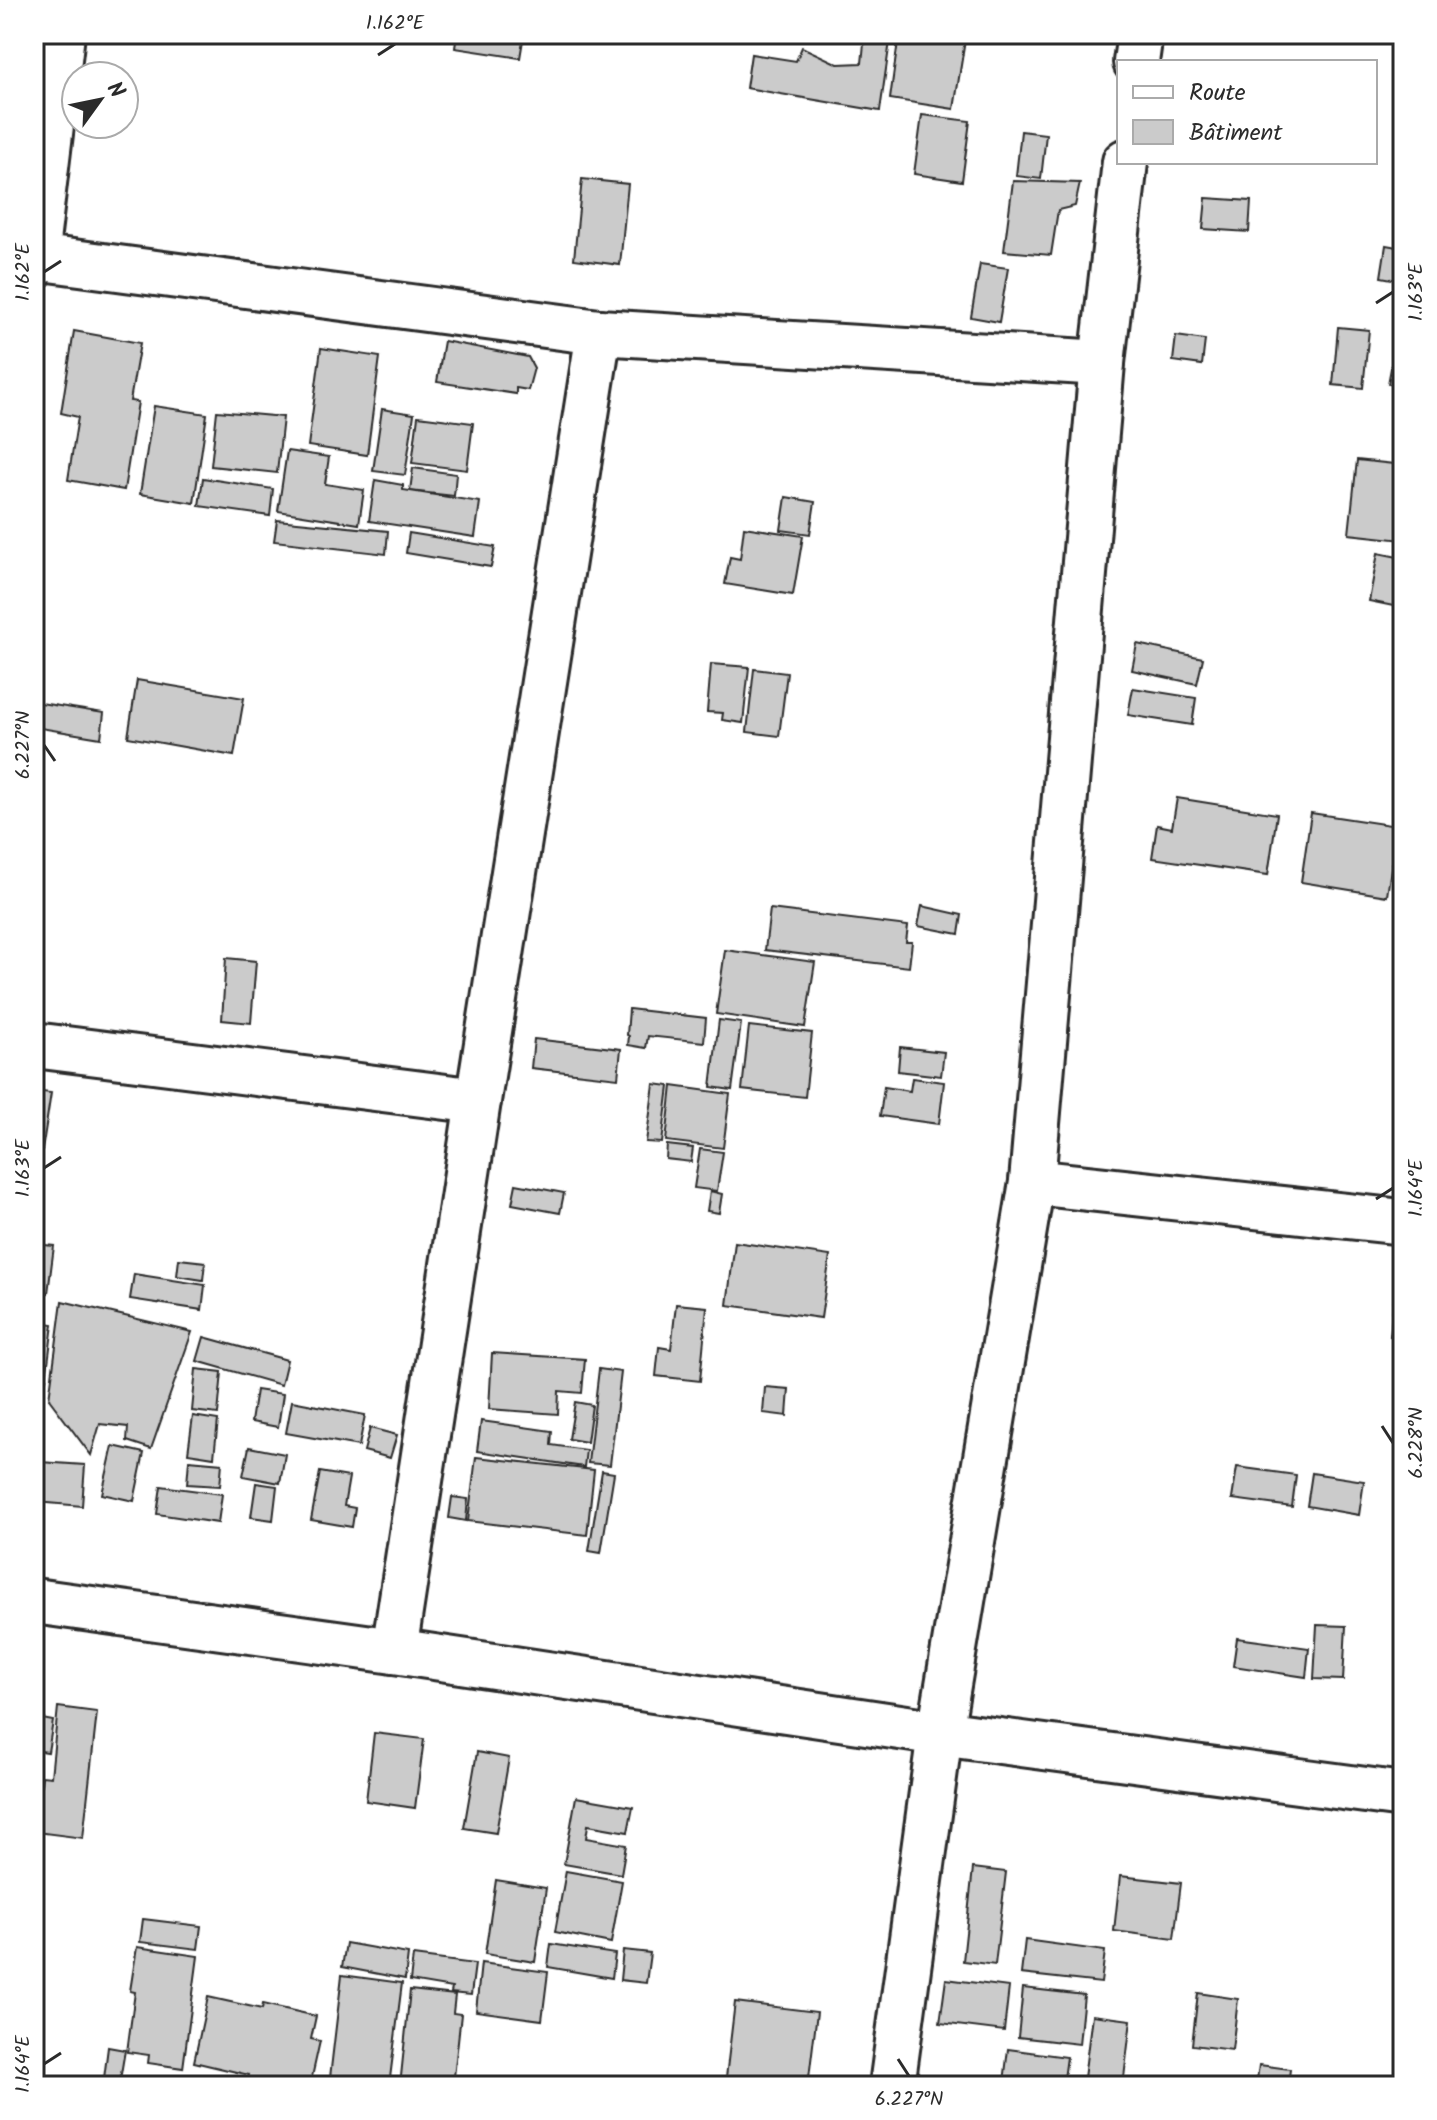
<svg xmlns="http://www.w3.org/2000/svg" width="1437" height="2120" viewBox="0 0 1437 2120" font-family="Kalam,sans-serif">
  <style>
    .building { fill: #cbcbcb; stroke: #2b2b2b; stroke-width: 2 }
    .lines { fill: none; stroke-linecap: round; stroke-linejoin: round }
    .street-casing { stroke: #2b2b2b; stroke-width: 50 }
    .street { stroke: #fff; stroke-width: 44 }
    .ticks { fill: none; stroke: #2b2b2b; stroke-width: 3 }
    .neatline { fill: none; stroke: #2b2b2b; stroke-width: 3 }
    .ticks-label { font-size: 20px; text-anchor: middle; fill: #2b2b2b }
  </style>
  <rect width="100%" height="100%" fill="#fff"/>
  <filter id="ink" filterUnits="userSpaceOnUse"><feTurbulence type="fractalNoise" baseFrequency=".0125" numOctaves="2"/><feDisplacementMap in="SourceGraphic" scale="16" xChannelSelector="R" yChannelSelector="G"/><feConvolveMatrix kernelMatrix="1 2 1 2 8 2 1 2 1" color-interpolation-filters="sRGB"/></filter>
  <g filter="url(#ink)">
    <g class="building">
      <polygon points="457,34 524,34 520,58 455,48"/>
      <polygon points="865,34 891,34 880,111 746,88 751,54 796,61 802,47 838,64 862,63"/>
      <polygon points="899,34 966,34 954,109 890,99"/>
      <polygon points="1018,34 1048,34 1048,43 1017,37"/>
      <polygon points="1328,34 1351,34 1351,43 1327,42"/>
      <polygon points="922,115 970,121 962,181 914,174"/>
      <polygon points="1021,131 1046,134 1041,179 1016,176"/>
      <polygon points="582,179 628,184 620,265 574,259"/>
      <polygon points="1013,181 1080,183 1075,206 1058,210 1051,255 1004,251"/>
      <polygon points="1206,198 1251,201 1249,232 1203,229"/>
      <polygon points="1386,245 1403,248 1403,281 1381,277"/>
      <polygon points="980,264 1008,268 999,322 971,317"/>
      <polygon points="1338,327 1369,330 1363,388 1333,385"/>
      <polygon points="74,331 140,343 130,401 138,402 124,490 68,480 78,417 61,413"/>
      <polygon points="1176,336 1205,340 1202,365 1173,361"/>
      <polygon points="1403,339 1403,386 1388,384 1395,347 1401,347"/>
      <polygon points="444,341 528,357 534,368 528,390 516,388 516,394 437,382"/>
      <polygon points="321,348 380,357 367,455 308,446"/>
      <polygon points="154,406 207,414 194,503 140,494"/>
      <polygon points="382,409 414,414 405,475 373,471"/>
      <polygon points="217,411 283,417 277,473 211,466"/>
      <polygon points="418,416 473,423 467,470 412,463"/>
      <polygon points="287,451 329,457 325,484 364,490 359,524 278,511"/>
      <polygon points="1357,460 1403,465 1401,506 1403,507 1403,540 1349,534"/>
      <polygon points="413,468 456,474 454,496 410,491"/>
      <polygon points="203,478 273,489 270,516 199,506"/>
      <polygon points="375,480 403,485 403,490 480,502 475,537 369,521"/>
      <polygon points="786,497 815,502 810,534 781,530"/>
      <polygon points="277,520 388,531 386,554 274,541"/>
      <polygon points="744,527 803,536 793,595 725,584 730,557 740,559"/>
      <polygon points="409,533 495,547 491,567 406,553"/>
      <polygon points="1378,553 1403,558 1403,608 1369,601"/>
      <polygon points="1137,644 1203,658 1197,684 1132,670"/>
      <polygon points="711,664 749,667 743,723 722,720 723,713 707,712"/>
      <polygon points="754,669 787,673 779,736 747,732"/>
      <polygon points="137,680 244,698 234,756 128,737"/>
      <polygon points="1133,688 1196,698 1192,725 1128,715"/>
      <polygon points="34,702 104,713 101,738 34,727"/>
      <polygon points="1177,798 1277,814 1268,875 1152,858 1157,825 1172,828"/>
      <polygon points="1311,813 1397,826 1387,896 1301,882"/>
      <polygon points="922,906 962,915 959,934 918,926"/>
      <polygon points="770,909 908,926 906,942 912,942 909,967 765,950"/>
      <polygon points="725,950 815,962 805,1027 716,1014"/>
      <polygon points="226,958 256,961 251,1023 222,1020"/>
      <polygon points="629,1009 706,1018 704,1042 648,1036 646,1048 628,1045 629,1036 627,1035"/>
      <polygon points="719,1020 741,1023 732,1090 711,1087"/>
      <polygon points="749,1026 812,1033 805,1097 742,1090"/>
      <polygon points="534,1039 621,1049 618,1078 531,1068"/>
      <polygon points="900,1047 944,1052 941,1076 898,1071"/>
      <polygon points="912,1078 944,1082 939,1124 880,1116 884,1087 910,1091"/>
      <polygon points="654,1084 669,1086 662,1143 646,1142"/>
      <polygon points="672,1086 730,1094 723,1148 666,1141"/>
      <polygon points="34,1091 51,1093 34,1202"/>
      <polygon points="667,1145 693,1148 691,1162 666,1159"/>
      <polygon points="700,1149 723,1152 717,1191 694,1188"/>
      <polygon points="516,1184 564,1193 560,1213 512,1204"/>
      <polygon points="710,1191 722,1194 719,1213 707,1211"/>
      <polygon points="735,1242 830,1256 821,1318 727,1305"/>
      <polygon points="34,1244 54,1246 48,1293 34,1291"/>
      <polygon points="179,1259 205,1262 203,1280 177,1276"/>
      <polygon points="134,1274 205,1285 202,1310 130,1299"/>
      <polygon points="1396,1282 1403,1282 1403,1337 1390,1336"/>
      <polygon points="62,1301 192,1332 151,1449 127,1441 128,1427 100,1424 91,1455 49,1399"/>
      <polygon points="676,1304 707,1307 700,1381 656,1376 659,1347 671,1349"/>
      <polygon points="34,1321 53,1324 46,1379 34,1377"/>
      <polygon points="204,1337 287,1360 281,1385 197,1361"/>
      <polygon points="492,1353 585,1359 582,1393 559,1391 558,1414 489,1409"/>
      <polygon points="196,1369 222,1372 218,1414 192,1411"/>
      <polygon points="599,1369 621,1372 610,1465 588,1463"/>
      <polygon points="765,1387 789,1389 787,1416 763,1413"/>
      <polygon points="256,1390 283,1394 278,1427 251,1422"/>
      <polygon points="292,1401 365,1415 359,1446 286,1433"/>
      <polygon points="575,1402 592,1405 587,1442 569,1439"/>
      <polygon points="193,1416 218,1420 214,1457 188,1453"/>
      <polygon points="481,1421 552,1431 551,1445 586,1450 584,1467 477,1451"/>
      <polygon points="370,1428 397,1435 390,1458 364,1451"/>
      <polygon points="113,1446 144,1453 134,1501 102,1494"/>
      <polygon points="249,1447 285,1454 280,1483 243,1476"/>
      <polygon points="476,1457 594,1470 587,1535 468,1521"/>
      <polygon points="189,1460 222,1463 220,1486 187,1484"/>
      <polygon points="40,1462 85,1465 82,1506 37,1502"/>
      <polygon points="1237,1467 1296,1475 1292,1507 1232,1499"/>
      <polygon points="602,1471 614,1473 601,1553 589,1551"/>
      <polygon points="320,1472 349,1477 344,1506 355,1508 352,1527 311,1520"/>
      <polygon points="1312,1473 1364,1481 1359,1515 1307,1506"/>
      <polygon points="256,1483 277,1486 273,1520 251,1517"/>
      <polygon points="161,1486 222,1494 218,1523 157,1514"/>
      <polygon points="452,1497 468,1499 466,1521 449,1518"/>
      <polygon points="1317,1625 1346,1626 1343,1680 1314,1679"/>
      <polygon points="1237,1638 1309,1648 1306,1677 1233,1666"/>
      <polygon points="58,1707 97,1712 83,1838 36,1832 42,1776 51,1777"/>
      <polygon points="37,1718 53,1721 48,1752 34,1750"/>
      <polygon points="374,1733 424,1739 415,1808 366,1801"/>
      <polygon points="477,1752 509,1758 496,1833 464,1828"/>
      <polygon points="576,1797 633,1807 628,1832 588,1825 586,1838 626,1845 621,1874 564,1864"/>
      <polygon points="973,1868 1006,1872 995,1965 963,1961"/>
      <polygon points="566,1871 622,1881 611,1943 555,1932"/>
      <polygon points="1120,1876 1181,1883 1174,1939 1114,1931"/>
      <polygon points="496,1880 546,1888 535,1962 485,1954"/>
      <polygon points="143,1919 201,1926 198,1949 140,1942"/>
      <polygon points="1025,1940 1105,1951 1101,1983 1021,1974"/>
      <polygon points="346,1943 408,1954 405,1979 342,1967"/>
      <polygon points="551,1944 615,1954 612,1978 548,1967"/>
      <polygon points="137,1947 198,1956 183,2068 148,2063 149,2055 127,2052 135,1992 130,1991"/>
      <polygon points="623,1950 650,1953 646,1983 620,1980"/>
      <polygon points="413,1956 475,1964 471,1995 451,1993 452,1988 410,1981"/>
      <polygon points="481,1963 548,1972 542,2020 476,2011"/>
      <polygon points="342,1975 402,1983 389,2086 329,2086"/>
      <polygon points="946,1979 1009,1987 1004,2031 940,2023"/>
      <polygon points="1023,1988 1084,1995 1079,2044 1018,2037"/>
      <polygon points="410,1990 455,1995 453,2013 461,2014 453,2086 400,2086"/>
      <polygon points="1198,1993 1238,1999 1232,2050 1192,2045"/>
      <polygon points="208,1997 262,2009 263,2004 316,2016 311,2039 320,2041 310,2086 246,2086 249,2075 194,2062"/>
      <polygon points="735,2002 817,2012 808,2086 725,2086"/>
      <polygon points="1092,2015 1131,2020 1123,2086 1083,2086"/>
      <polygon points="108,2047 125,2050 119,2086 103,2086"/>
      <polygon points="1008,2049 1067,2057 1063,2086 1004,2082"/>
      <polygon points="1259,2065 1290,2069 1288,2086 1256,2086"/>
    </g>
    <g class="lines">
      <defs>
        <g id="street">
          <polyline points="1136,62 1140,34"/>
          <polyline points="35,257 599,332 1102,363"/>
          <polyline points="34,266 62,34"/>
          <polyline points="34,1045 478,1101"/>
          <polyline points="1032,1182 1403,1222"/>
          <polyline points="34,1601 394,1651 940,1733 1403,1795"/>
          <polyline points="394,1651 478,1101 599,332"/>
          <polyline points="892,2086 940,1733 1032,1182 1102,363 1125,162"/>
        </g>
      </defs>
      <use href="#street" class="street-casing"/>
      <use href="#street" class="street"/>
    </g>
  </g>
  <path class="ticks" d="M378,55l17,-11M44,272l17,-11M1376,303l17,-11M44,745l11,16M44,1168l17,-11M1376,1199l17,-11M1382,1426l11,17M898,2059l11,17M44,2064l17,-11"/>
  <rect width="1437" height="2120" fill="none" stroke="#fff" stroke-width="88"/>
  <rect x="1117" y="60" width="260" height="104" fill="#ffffff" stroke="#aaaaaa" stroke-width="2"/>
  <rect x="1133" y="86" width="40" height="12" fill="#ffffff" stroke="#aaaaaa" stroke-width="2"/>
  <text x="1189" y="100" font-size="24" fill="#2b2b2b">Route</text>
  <rect x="1133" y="120" width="40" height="24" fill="#cbcbcb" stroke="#aaaaaa" stroke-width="2"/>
  <text x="1189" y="140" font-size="24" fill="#2b2b2b">Bâtiment</text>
  <g transform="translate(100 100) rotate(57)"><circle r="38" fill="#ffffff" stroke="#aaaaaa" stroke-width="2"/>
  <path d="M0-6L14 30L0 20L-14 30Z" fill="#2b2b2b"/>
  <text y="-12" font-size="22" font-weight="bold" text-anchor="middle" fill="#2b2b2b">N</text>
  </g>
  <rect x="44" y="44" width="1349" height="2032" class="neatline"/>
  <g class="ticks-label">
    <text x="395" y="29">1.162°E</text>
    <text transform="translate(22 272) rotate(-90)" y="7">1.162°E</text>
    <text transform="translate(1415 292) rotate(-90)" y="7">1.163°E</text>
    <text transform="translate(22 745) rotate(-90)" y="7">6.227°N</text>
    <text transform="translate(22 1168) rotate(-90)" y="7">1.163°E</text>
    <text transform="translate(1415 1188) rotate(-90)" y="7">1.164°E</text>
    <text transform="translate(1415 1443) rotate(-90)" y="7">6.228°N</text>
    <text transform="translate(22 2064) rotate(-90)" y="7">1.164°E</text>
    <text x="909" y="2105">6.227°N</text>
  </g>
</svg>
